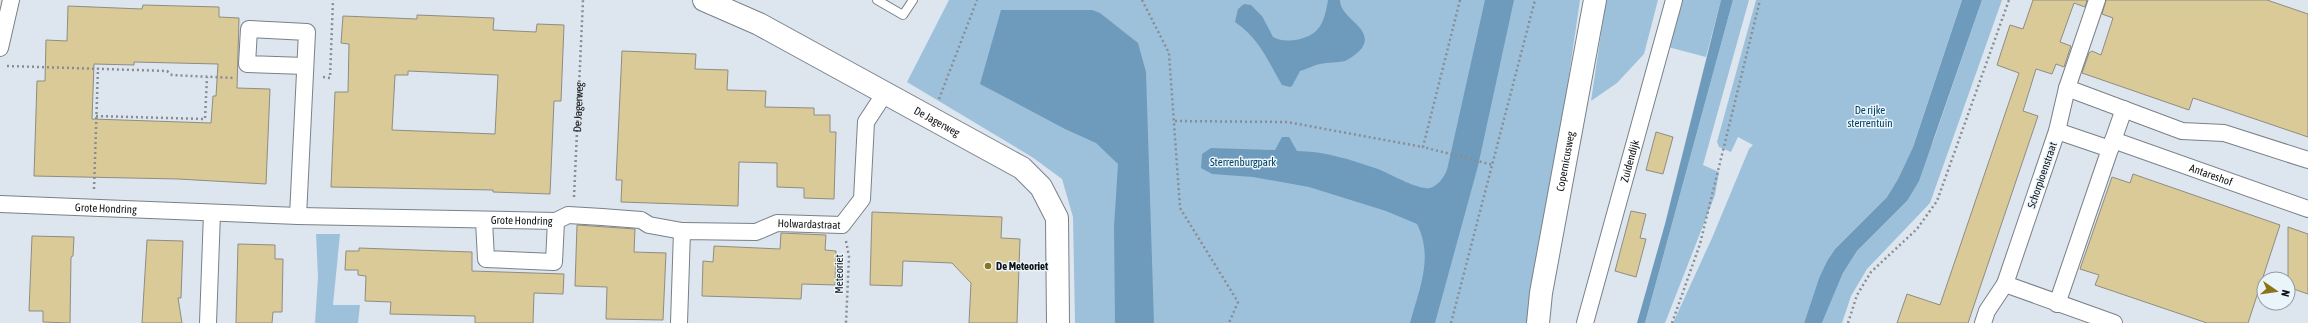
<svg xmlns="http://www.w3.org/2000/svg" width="2308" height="323" viewBox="0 0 2308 323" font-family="'Asap Condensed',sans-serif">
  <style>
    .green { fill: #9ec1db }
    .water { fill: #6e9bbc }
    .building { fill: #daca97; stroke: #8f8c83; fill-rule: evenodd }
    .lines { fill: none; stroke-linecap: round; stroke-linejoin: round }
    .lane-casing { stroke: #798188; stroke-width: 10 }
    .street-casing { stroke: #798188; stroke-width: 18 }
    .secondary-casing { stroke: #798188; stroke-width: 24 }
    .path { stroke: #878d93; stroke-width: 2.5; stroke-dasharray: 2 3; stroke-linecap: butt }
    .lane { stroke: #fff; stroke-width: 8 }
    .street { stroke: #fff; stroke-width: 16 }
    .secondary { stroke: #fff; stroke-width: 22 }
    .poi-dot { fill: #8c7417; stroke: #eaf4fb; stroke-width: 1.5 }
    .labels { text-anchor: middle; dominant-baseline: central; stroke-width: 3; stroke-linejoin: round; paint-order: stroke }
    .street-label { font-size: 11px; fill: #111417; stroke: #eaf4fb }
    .park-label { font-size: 11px; fill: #034061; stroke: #eaf4fb }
    .poi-label { font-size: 11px; font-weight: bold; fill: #111417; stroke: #eaf4fb; text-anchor: start }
  </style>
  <rect width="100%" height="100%" fill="#dde6ee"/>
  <g class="green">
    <polygon points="949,0 1580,0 1533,323 1075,323 1073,217 1062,179 1032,157 907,82"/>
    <polygon points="1606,0 1658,0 1644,54 1617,83 1591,101"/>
    <polygon points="1681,0 1721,0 1706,57 1668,47"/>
    <polygon points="1733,0 1749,0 1703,165 1719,172 1715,195 1665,323 1645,323"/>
    <polygon points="1756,0 1962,0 1913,147 1898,179 1887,197 1835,249 1827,261 1819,278 1804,323 1673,323 1712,238 1749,149 1753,145 1738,137 1731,152 1719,147 1717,142"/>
    <polygon points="1982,0 2002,0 1930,203 1867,269 1851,296 1842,323 1822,323 1843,273 1857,251 1907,201 1934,139"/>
    <polygon points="316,234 340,234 333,305 360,305 358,323 315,323 318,277"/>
  </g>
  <g class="water">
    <path d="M1328,0h12c0,19 35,28 22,48 -4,5 -11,10 -17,13 -8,2 -17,1 -25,3 -6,1 -13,5 -20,7l-8,15 -2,1 -8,-2c-14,-24 -23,-47 -47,-63l3,-13 6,-5 7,1 11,11 11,21c8,4 13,4 22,3 25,-4 29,-17 33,-40z"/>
    <path d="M1485,0h29l-36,166 -43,157h-25c9,-34 24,-65 7,-99l-31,-13 -77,-24 -56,-10 -41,-3 -11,-6 1,-14 9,-6 64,2 7,-13h7l8,14c27,0 55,9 81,18 13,5 39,21 52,19 8,-2 14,-11 17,-18z"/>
    <polygon points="1721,0 1733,0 1645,323 1637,323 1665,224"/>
    <polygon points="1962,0 1982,0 1919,181 1907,201 1857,251 1843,273 1822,323 1804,323 1819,278 1827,261 1835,249 1887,197 1898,179 1913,147"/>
    <polygon points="1001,10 1092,10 1100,13 1138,43 1146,72 1154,323 1115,323 1114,227 1118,164 1096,143 1065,129 980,84"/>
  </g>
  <g class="building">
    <polygon points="2033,0 2087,0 2085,7 2074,3 2060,42 2071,46 2064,67 2056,64 2052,74 2036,69 2023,111 2038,116 1968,323 1897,323 1907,294 1940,305 2019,73 1997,65 2010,25 2023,29"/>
    <polygon points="2106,0 2267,0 2308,14 2308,137 2193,98 2189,110 2082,73 2089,53 2092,51 2101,55 2113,18 2102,14"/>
    <path d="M143,5l76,2v10l20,1 -2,70 33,1 -4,95 -88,-5 -144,-3 3,-95h8l1,-41 21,1 1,-35 74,3zM134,62l84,2 -2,32h-3l-2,27 -119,-4 2,-55 40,1z"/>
    <path d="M417,15l77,3 -1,12 43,2 1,-8 27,1 -3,76h-7l-4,93 -57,-2v-2l-162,-3 4,-95h13l1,-48 -8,-1 2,-27 74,3zM408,71l90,4 -3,59 -103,-4 3,-55h13z"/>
    <polygon points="622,51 696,54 695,69 728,70 727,90 766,91 765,107 814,108 814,115 830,115 830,132 836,132 834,199 804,198 804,188 777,187 777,163 739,162 738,206 621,202 622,180 616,180"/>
    <polygon points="1656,132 1673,137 1663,174 1646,170"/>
    <polygon points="2133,174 2280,225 2248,323 2207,323 2095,285 2099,275 2080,269 2112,177 2130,183"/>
    <polygon points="1631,211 1646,214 1640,238 1646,239 1636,277 1615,271"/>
    <polygon points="872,212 1002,217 1001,238 1020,239 1017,323 969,323 971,283 952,263 903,261 902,286 870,285"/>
    <polygon points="577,225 635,229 634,252 666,253 663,320 606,319 607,287 575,286"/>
    <polygon points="2288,227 2308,234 2308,294 2288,287"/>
    <polygon points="781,233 826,235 825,250 836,251 835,285 802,284 801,299 702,296 703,261 713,262 714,246 780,249"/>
    <polygon points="32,236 74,237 73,256 71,257 70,323 43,322 43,311 29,311"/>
    <polygon points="147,240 183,241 181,298 178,298 182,323 142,323"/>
    <polygon points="238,244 275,245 275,259 283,259 282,312 273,312 272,323 236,323"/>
    <polygon points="359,248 472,252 472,271 564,274 563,294 534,293 533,323 475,323 475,316 390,314 391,302 365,301 366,276 358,275 358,270 345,270 346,251 359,251"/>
  </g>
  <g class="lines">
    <defs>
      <polyline id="lane" points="877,0 903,15 913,0"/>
      <g id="street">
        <polyline points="0,48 11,0"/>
        <polyline points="2067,88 2182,131 2224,133 2308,160"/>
        <polyline points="2057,131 2067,88 2097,0"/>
        <path id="s2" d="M2113,140l195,69"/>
        <polyline points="2110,149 2124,109"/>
        <path id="s3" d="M0,204l298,12 258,5 -2,41 -68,-3 -2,-38"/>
        <polyline points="298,216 307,32 249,29 247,64 305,66"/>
        <polyline points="556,221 568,215 602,217 641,220 649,225 682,231"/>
        <polyline points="2057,304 2110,149 2057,131 2005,284 2114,323"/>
        <polyline points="208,323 212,213"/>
        <path id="s4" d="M679,323l3,-92 74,1 21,-9 65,2 20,-26 4,-77 19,-29"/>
        <path id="s5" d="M1585,323l89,-323"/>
        <polyline points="1983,323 1987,311 2005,284"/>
      </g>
      <g id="secondary">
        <path id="s6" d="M704,0l55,24 263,144 19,19 16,31 1,105"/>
        <path id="s7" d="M1538,323l3,-30 54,-293"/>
      </g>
    </defs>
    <use href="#lane" class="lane-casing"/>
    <use href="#street" class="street-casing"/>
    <use href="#secondary" class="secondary-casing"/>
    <g class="path">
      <polyline points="1142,0 1169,53 1180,208 1238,302 1229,323"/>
      <polyline points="1460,0 1423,147 1493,165"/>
      <polyline points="7,66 167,71 172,75 234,78"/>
      <polyline points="323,77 330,78 333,0"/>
      <polyline points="939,99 977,0"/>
      <polyline points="96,116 205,119 207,77"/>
      <polyline points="1175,121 1287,122 1423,147"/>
      <polyline points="94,189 98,68"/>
      <path id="s1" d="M574,197l9,-197"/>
      <polyline points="846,241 849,257 846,323"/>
      <polyline points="1451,323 1535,0"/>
      <polyline points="1672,323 1700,244 1760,0"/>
      <polyline points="1848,323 1857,295 1871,272 1917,229 1937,201 2009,0"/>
    </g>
    <use href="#lane" class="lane"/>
    <use href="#street" class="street"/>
    <use href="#secondary" class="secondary"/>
  </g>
  <circle class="poi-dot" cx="988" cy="266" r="4"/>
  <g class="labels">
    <g class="street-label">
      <text stroke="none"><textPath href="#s1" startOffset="90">De Jagerweg</textPath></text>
      <text stroke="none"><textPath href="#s6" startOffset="263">De Jagerweg</textPath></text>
      <text stroke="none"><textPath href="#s7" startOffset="164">Copernicusweg</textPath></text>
      <text stroke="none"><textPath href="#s5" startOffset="168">Zuidendijk</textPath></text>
      <text transform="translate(2042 175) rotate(-71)">Schorpioenstraat</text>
      <text stroke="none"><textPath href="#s2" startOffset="104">Antareshof</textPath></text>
      <text stroke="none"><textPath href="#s3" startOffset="106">Grote Hondring</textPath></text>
      <text stroke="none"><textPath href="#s3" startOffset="522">Grote Hondring</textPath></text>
      <text stroke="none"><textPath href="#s4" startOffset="221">Holwardastraat</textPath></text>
      <text transform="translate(839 274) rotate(-90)">Meteoriet</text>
    </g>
    <g class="park-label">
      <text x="1870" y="110">De rijke<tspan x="1870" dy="13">sterrentuin</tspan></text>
      <text x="1243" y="162">Sterrenburgpark</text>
    </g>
    <g class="poi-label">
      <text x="996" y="266">De Meteoriet</text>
    </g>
  </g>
  <g transform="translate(2276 291) rotate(103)"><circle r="19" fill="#eaf4fb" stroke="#939aa0"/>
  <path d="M0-3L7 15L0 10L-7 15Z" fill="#8c7417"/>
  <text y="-6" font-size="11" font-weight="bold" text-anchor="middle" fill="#111417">N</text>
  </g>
</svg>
